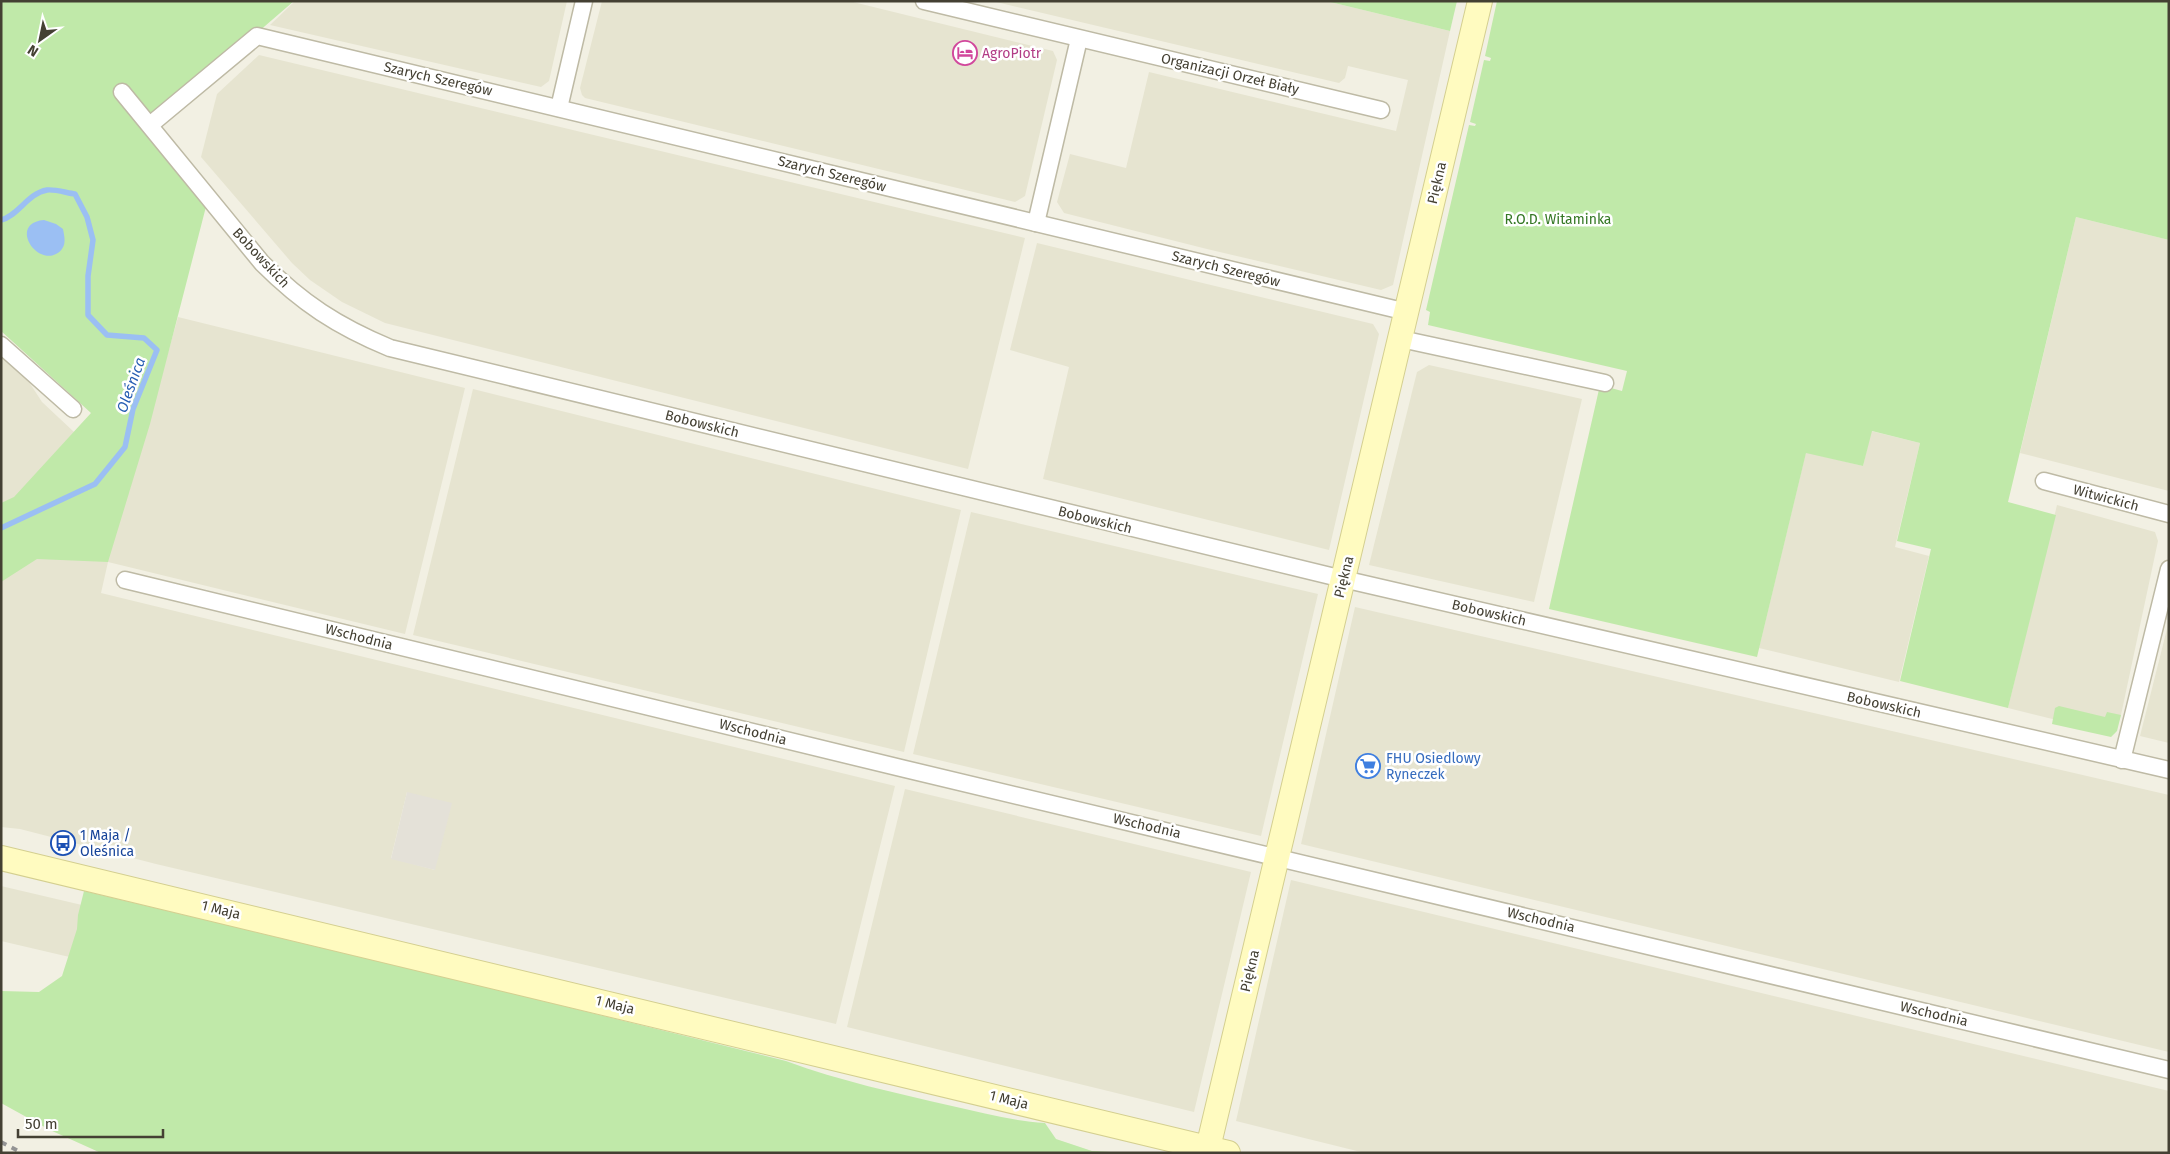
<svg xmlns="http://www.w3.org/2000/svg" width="2170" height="1154" viewBox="0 0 2170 1154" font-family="'Fira Sans',sans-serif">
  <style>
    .residential { fill: #e6e4d0; fill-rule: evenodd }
    .industrial { fill: #e4e1d8 }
    .green { fill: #c0e9a9 }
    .water { fill: #9bbff3 }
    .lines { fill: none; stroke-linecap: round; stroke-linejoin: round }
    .stream { stroke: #9bbff3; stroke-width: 5.5 }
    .street-casing { stroke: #bebaa5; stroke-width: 19 }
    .secondary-casing { stroke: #d4cf90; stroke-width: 26 }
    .street { stroke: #fff; stroke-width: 16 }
    .secondary { stroke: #fffbc0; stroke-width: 24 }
    .rail { stroke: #939393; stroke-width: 4; stroke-dasharray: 6 6; stroke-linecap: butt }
    .labels { text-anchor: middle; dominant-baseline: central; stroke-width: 5; stroke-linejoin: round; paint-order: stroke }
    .hotel-label { font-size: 14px; fill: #b23c85; stroke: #fff; text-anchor: start }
    .street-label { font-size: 14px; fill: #444033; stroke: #fff }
    .park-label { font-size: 14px; fill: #347724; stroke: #fff }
    .shop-label { font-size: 14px; fill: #366cbe; stroke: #fff; text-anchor: start }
    .transit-label { font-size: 14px; fill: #164399; stroke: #fff; text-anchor: start }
    .water-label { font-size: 15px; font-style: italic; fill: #285fb3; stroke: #fff }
  </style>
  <rect width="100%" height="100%" fill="#f2f0e3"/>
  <g class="residential">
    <polygon points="295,1 567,1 549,81 541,87 270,25"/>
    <polygon points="602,1 849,1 1053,51 1057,60 1025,196 1015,202 585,98 582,95 580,88"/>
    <polygon points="992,1 1326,1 1450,31 1393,285 1381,290 1207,249 1064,213 1057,202 1070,154 1126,168 1149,72 1396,131 1408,80 1348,66 1345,78 1339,83"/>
    <polygon points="259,55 1025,238 968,469 385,323 342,302 310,280 292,263 201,157 217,94"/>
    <polygon points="2076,217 2169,240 2169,491 2020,453"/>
    <polygon points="1037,243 1373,324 1379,334 1329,550 1043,479 1069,367 1010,350"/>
    <path d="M178,317l287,71 -60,246 -297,-72 -7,31 794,193 -59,238 -680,-160 -136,-35 -19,-2v-270l128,-65zM407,792l28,78 -44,-12z"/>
    <polygon points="1,357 29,382 42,402 74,432 14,498 1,503"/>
    <polygon points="1429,365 1582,399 1534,602 1369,565 1417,372"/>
    <polygon points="473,389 961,510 904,752 413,635"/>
    <polygon points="1871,431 1920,443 1895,547 1929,556 1899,682 1759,648 1806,452 1863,466"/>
    <polygon points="2057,505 2155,532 2158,541 2121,715 2114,734 2008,708"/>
    <polygon points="971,512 1318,594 1261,836 913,754"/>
    <polygon points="1355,607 2169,795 2169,1052 1301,844"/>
    <polygon points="2169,621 2169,743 2140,736"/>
    <polygon points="905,789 1251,872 1194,1112 847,1027"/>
    <polygon points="1291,880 2169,1091 2169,1153 1365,1153 1236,1121"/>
    <polygon points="1,886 150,921 138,973 1,941"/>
  </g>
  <polygon class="industrial" points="407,792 452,803 435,870 391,859"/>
  <g class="green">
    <polygon points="1,1 294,1 150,125 209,195 150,424 108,562 37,559 1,582 1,503 14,497 91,413 1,331"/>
    <polygon points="1326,1 1457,1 1450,31"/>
    <polygon points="1497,1 2169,1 2169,240 2076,217 2008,502 2056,515 2008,708 1900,681 1931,549 1897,541 1920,443 1872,431 1863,466 1806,453 1757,657 1549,609 1600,385 1622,391 1627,371 1428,325 1430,312 1426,310 1469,125 1475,126 1476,124 1470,122 1484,60 1490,61 1491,58 1485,56"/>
    <polygon points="2059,706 2105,717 2107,712 2121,715 2117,731 2111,737 2052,724 2055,708"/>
    <path d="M84,891l431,103 271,67c54,20 110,32 166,45 31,7 61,15 93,17l11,16 36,12 38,2h-1029l-51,-23 -49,-27v-112l38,1 23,-16 15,-47 1,-14z"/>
  </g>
  <path class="water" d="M44,220l12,4 7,5c2,10 4,19 -7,25 -21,11 -47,-31 -12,-34z"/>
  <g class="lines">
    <path class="stream" d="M1,220c17,-4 27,-27 46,-30 8,-1 20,3 28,4l12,23 6,23 -5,36v39l19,20 37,3 13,12 -24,59 -8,38 -30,37 -94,44"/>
    <defs>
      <g id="street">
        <polyline points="924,1 1381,110"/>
        <path d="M122,92l140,171c40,40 75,63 128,85l953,231 826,191"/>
        <polyline points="559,108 584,1"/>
        <polyline points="150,125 257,36 1407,312"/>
        <polyline points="1036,223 1079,39"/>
        <polyline points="1401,339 1605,383"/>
        <polyline points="1,345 73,409"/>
        <polyline points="2044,481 2169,514"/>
        <polyline points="125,580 905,769 2169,1070"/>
        <polyline points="2122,760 2169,569"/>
      </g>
      <g id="secondary">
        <polyline points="1,858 1228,1153"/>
        <polyline points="1208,1148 1480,1"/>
      </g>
    </defs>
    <use href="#street" class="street-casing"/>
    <use href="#secondary" class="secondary-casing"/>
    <use href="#street" class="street"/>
    <use href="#secondary" class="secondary"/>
    <polyline class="rail" points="1,1142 22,1153"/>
  </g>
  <defs>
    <symbol id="hotel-ring" viewBox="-11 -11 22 22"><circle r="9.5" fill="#fff" stroke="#d1479c" stroke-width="1.5"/><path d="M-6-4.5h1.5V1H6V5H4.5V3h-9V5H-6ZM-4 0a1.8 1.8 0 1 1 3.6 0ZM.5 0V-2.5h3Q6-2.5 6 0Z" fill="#d1479c"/></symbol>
    <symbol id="supermarket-ring" viewBox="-11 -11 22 22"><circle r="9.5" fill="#fff" stroke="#3f7fe0" stroke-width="1.5"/><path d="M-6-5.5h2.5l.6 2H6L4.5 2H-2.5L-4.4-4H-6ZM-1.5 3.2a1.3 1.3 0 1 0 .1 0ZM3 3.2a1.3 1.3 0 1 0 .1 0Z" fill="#3f7fe0"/></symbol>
    <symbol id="bus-ring" viewBox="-11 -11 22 22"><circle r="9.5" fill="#fff" stroke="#1a4fb4" stroke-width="1.5"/><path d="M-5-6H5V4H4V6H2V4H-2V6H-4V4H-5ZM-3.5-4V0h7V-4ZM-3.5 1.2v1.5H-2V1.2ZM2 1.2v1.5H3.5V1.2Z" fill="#1a4fb4"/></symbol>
  </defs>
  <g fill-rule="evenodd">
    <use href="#hotel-ring" x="951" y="39" width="28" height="28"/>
    <use href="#supermarket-ring" x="1354" y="752" width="28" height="28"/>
    <use href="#bus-ring" x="49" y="829" width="28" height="28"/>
  </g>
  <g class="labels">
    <g class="hotel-label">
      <text x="982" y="53">AgroPiotr</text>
    </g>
    <g class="street-label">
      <text transform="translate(1230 74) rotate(13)">Organizacji Orzeł Biały</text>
      <text transform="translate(438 79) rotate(13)">Szarych Szeregów</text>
      <text transform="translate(832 174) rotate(14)">Szarych Szeregów</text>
      <text transform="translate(1437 183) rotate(-77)">Piękna</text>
      <text transform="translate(261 258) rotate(47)">Bobowskich</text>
      <text transform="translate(1226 269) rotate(14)">Szarych Szeregów</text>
      <text transform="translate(702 424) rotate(14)">Bobowskich</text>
      <text transform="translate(2106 498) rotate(15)">Witwickich</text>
      <text transform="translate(1095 520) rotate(14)">Bobowskich</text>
      <text transform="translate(1344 577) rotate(-76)">Piękna</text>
      <text transform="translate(1489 613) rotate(13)">Bobowskich</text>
      <text transform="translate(359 637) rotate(14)">Wschodnia</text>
      <text transform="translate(1884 705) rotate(13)">Bobowskich</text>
      <text transform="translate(753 732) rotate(14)">Wschodnia</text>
      <text transform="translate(1147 826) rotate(13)">Wschodnia</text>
      <text transform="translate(221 910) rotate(14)">1 Maja</text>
      <text transform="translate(1541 920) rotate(13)">Wschodnia</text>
      <text transform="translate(1250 971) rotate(-77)">Piękna</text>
      <text transform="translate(615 1005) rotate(14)">1 Maja</text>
      <text transform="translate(1934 1014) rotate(13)">Wschodnia</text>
      <text transform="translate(1009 1100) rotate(14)">1 Maja</text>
    </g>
    <g class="park-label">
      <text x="1558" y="219">R.O.D. Witaminka</text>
    </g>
    <g class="shop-label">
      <text x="1386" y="758">FHU Osiedlowy<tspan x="1386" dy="16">Ryneczek</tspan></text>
    </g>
    <g class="transit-label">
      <text x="80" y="835">1 Maja /<tspan x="80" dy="16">Oleśnica</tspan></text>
    </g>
    <g class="water-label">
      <text transform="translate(131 385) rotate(-70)">Oleśnica</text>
    </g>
  </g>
  <rect width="2170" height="1154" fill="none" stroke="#444033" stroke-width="5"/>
  <g transform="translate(40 40) rotate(213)" stroke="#ffffff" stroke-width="4" paint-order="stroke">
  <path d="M0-4L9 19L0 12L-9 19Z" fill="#444033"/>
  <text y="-8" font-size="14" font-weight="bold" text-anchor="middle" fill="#444033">N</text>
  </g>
  <path d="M18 1129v8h145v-8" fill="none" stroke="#444033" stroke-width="2.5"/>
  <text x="25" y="1129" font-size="15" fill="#444033" stroke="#ffffff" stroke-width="4" paint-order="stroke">50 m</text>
</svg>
